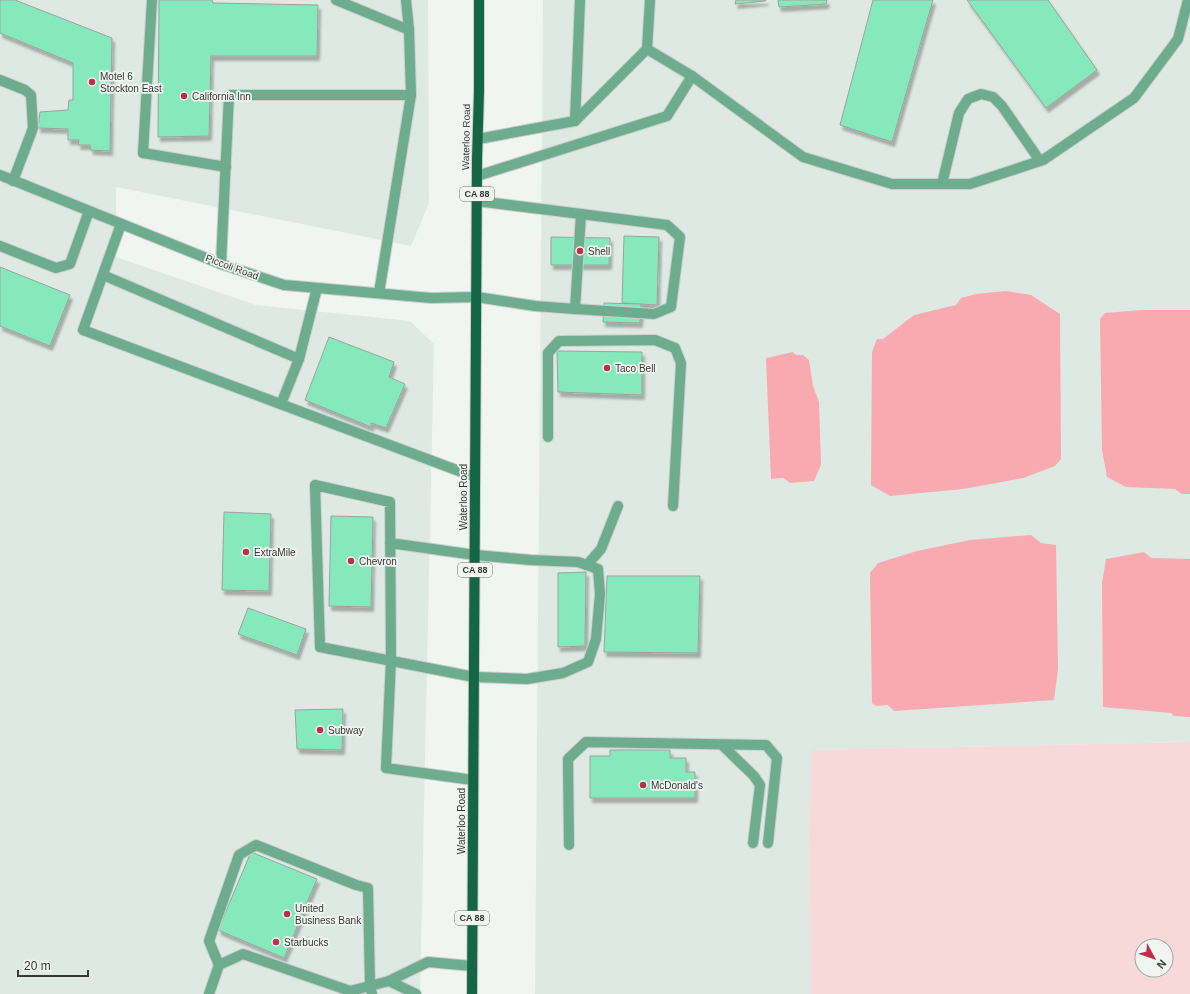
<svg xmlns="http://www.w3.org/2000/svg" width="1190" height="994" viewBox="0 0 1190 994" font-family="Helvetica,sans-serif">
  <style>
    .built { fill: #dee9e3 }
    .green { fill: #f7d9da; fill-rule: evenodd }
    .water { fill: #f8aab0 }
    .building { fill: #85e9bc; stroke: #9da19e; filter: url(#shadow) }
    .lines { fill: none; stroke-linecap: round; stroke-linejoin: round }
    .minor-casing { stroke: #cbcfcd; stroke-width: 12 }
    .major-casing { stroke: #cbcfcd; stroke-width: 12 }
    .minor { stroke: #6dac8e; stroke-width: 10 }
    .major { stroke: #156547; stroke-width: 10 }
    .poi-dot { fill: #be2d4c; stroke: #f0f5f2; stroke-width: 1.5 }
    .labels { text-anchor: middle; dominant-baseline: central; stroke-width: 3.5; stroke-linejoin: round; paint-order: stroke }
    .shield { fill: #f0f5f2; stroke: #6e716f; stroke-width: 1 }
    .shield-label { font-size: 9px; font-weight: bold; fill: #373837 }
    .poi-label { font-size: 10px; fill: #373837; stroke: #f0f5f2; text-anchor: start }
    .street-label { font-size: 10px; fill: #373837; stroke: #f0f5f2 }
  </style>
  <defs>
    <filter id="shadow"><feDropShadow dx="2.5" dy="4.5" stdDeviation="1" flood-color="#0004"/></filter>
  </defs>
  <rect width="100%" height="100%" fill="#f0f5f2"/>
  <g class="built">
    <polygon points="0,0 428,0 429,203 411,246 116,187 116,257 256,305 410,321 434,344 420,994 0,994"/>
    <polygon points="543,0 1190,0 1190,742 812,750 813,994 535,994"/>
  </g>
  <path class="green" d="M1190,742v252h-379l-2,-163 3,-81zM1142,946h24v24h-24z"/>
  <g class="water">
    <polygon points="1006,291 1031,295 1060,314 1061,459 1055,466 1023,478 963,489 890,496 871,485 872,352 877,339 883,339 914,315 956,305 961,298 976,294"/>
    <polygon points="1141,310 1190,310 1190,494 1182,494 1175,489 1126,487 1107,477 1102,450 1100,319 1105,313"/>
    <polygon points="793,352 796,355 803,355 809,360 813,386 819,402 821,465 814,481 790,483 783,478 771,479 766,358"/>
    <polygon points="1031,535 1041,543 1056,545 1058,669 1054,700 894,711 888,705 876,706 872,703 870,573 878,563 917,551 970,540"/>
    <polygon points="1144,552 1151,558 1190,559 1190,717 1174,716 1171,713 1103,707 1102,583 1106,559"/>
  </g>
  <g class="building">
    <polygon points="0,0 15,0 112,38 110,151 91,150 90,145 78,145 79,140 68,140 68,129 38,128 40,112 68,110 69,100 73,100 73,63 0,33"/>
    <polygon points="159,0 212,0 213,3 318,5 317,56 211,56 209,136 158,137"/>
    <polygon points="736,0 766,0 765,1 735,4"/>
    <polygon points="778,0 827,0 826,4 779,7"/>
    <polygon points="873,0 933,0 892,142 840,125"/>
    <polygon points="967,0 1048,0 1097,70 1046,108"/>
    <polygon points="624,236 659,237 657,305 622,303"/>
    <polygon points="551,237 610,238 609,265 551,265"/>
    <polygon points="0,267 70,295 50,346 0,326"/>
    <polygon points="604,303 641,304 640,323 603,322"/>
    <polygon points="329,337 394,362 389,377 405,384 386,428 371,423 371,427 305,400"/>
    <polygon points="557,351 642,352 642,395 558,392"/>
    <polygon points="224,512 271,514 269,591 222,590"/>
    <polygon points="331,516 373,517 371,607 329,606"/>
    <polygon points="586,572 585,646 558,647 558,573"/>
    <polygon points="607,576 700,576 698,653 604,652"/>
    <polygon points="248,608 306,629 297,655 238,634"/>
    <polygon points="343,709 342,750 297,749 295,710"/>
    <polygon points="610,750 670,750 670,758 686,758 686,772 695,772 695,798 590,798 590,756 610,756"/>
    <polygon points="251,852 317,879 284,958 218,930"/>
  </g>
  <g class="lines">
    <defs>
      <g id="minor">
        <polyline points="152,0 143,153 226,167"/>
        <polyline points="336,0 409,30"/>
        <polyline points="647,49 650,0"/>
        <polyline points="692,76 803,157 892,184 970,184 1043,160 1134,98 1178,39 1188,0"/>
        <polyline points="0,80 25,90 31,95 33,128 13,181"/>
        <polyline points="575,121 580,0"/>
        <polyline points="0,175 221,264 284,285 431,298 477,297 535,306 575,309 581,214 477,201"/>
        <polyline points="477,176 667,116 692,76 647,49 575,121 478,139"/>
        <polyline points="942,184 959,113 968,99 981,94 993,97 1002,106 1040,161"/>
        <polyline points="121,224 83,330 475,477"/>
        <polyline points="0,246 56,268 70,264 89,211"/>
        <polyline points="221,264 229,95 411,95"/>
        <polyline points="103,275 299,359"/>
        <polyline points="379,293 411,95 409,30 406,0"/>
        <polyline points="575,309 654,314 671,307 680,237 667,225 581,214"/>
        <polyline points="281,404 299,359 317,288"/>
        <polyline points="548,437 548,353 559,341 655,340 675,348 681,363 673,506"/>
        <polyline points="390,543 475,555 531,560 578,562 598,569 600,594 596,639 588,662 563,673 527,679 474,677 320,647 315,485 390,502 391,660 386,768 473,780"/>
        <polyline points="587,565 601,549 618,506"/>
        <polyline points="722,745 754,776 760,785 753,843"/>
        <polyline points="569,845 568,759 586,742 766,745 777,758 768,843"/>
        <polyline points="219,965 209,941 239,855 256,845 356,885 368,888 370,986 372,994"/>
        <polyline points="389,981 416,994"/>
        <polyline points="209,994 219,965 243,954 350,991 389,981 428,962 472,966"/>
      </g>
      <polyline id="major" points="472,994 477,160 479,91 479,0"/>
    </defs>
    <use href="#minor" class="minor-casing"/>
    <use href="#major" class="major-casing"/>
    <use href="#minor" class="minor"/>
    <use href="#major" class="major"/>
  </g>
  <g class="poi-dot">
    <circle cx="92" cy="82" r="4"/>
    <circle cx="184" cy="96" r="4"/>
    <circle cx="580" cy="251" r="4"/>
    <circle cx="607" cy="368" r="4"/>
    <circle cx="246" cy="552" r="4"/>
    <circle cx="351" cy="561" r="4"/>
    <circle cx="320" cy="730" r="4"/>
    <circle cx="643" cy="785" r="4"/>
    <circle cx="287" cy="914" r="4"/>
    <circle cx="276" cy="942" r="4"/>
  </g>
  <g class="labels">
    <g class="shield">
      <rect x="460" y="187" width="34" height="14" rx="3"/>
      <rect x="458" y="563" width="34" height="14" rx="3"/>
      <rect x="455" y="911" width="34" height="14" rx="3"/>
    </g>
    <g class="shield-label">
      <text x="477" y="194">CA 88</text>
      <text x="475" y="570">CA 88</text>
      <text x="472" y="918">CA 88</text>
    </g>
    <g class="poi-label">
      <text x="100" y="76">Motel 6<tspan x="100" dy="12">Stockton East</tspan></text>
      <text x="192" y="96">California Inn</text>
      <text x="588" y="251">Shell</text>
      <text x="615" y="368">Taco Bell</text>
      <text x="254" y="552">ExtraMile</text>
      <text x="359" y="561">Chevron</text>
      <text x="328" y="730">Subway</text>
      <text x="651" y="785">McDonald's</text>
      <text x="295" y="908">United<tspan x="295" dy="12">Business Bank</tspan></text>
      <text x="284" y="942">Starbucks</text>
    </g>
    <g class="street-label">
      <text transform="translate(466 137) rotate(-89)">Waterloo Road</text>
      <text transform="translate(232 267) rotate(20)">Piccoli Road</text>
      <text transform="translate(463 497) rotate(-90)">Waterloo Road</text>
      <text transform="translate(461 821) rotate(-90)">Waterloo Road</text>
    </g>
  </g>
  <g transform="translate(1154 958) rotate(130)"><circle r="19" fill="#f0f5f2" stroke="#a6a9a7"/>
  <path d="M0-3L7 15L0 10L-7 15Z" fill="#be2d4c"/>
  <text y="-6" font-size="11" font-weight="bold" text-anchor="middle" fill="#373837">N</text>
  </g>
  <path d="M18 970v6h70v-6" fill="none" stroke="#373837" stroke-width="2"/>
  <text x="24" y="970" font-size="12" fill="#373837" stroke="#f0f5f2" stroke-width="3" paint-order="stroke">20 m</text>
</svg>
